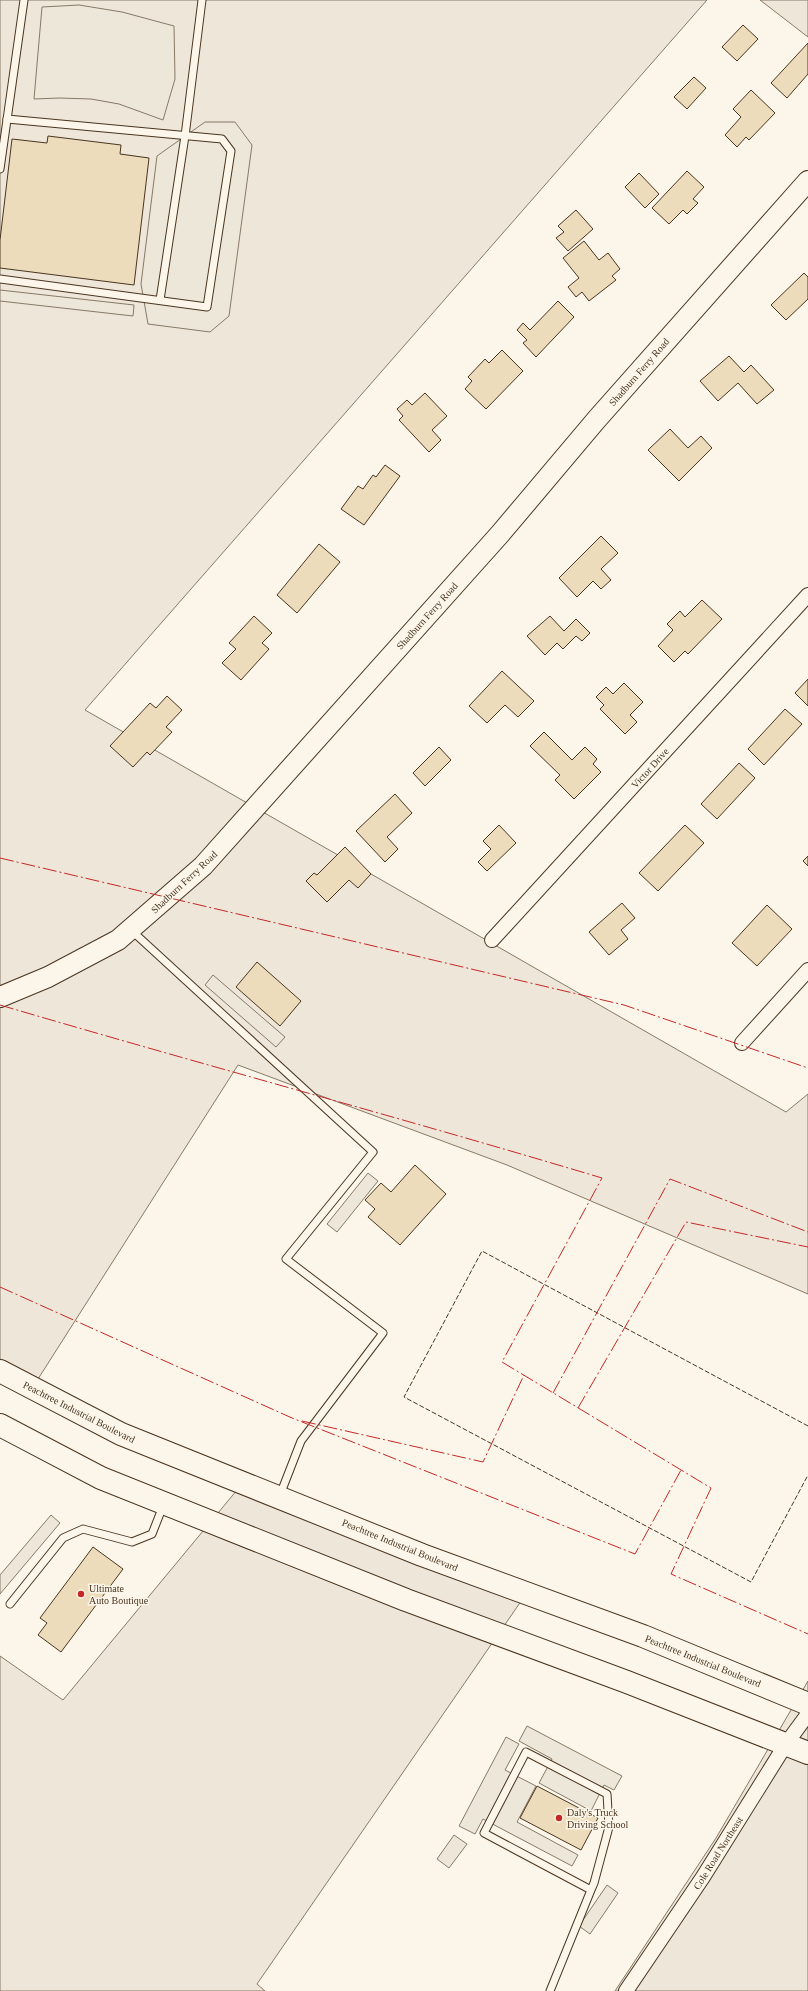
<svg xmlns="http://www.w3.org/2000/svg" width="808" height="1991" viewBox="0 0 808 1991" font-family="'Times New Roman',serif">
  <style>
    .green { fill: #ede6d9; stroke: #887966 }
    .parking { fill: #ede7d9; stroke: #887966 }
    .building { fill: #ecdcbc; stroke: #4a3520 }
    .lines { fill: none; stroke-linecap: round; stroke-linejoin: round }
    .lane-casing { stroke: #4a3520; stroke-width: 9 }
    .street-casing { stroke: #4a3520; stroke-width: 16 }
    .secondary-casing { stroke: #4a3520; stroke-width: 22 }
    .primary-casing { stroke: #4a3520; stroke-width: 24 }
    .lane { stroke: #fbf6e9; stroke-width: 7 }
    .street { stroke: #fbf6e9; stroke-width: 14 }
    .secondary { stroke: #fbf6e9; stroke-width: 20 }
    .primary { stroke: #fbf6e9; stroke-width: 22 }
    .fence { stroke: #4a3520; stroke-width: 1; stroke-dasharray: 5 2; stroke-linecap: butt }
    .power { stroke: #c62828; stroke-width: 1; stroke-dasharray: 14 3 2 3; stroke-linecap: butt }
    .poi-dot { fill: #c62828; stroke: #fbf6e9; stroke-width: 1.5 }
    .labels { text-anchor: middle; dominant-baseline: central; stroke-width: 3; stroke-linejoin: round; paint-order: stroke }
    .street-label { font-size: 10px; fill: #4a3520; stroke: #fbf6e9 }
    .poi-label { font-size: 10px; fill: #4a3520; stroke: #fbf6e9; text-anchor: start }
  </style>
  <rect width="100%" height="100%" fill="#fbf6e9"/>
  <g class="green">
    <polygon points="0,0 707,0 85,710 786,1112 808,1094 808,1294 507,1165 238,1065 38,1379 0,1359"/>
    <polygon points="760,0 808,0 808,37"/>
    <polygon points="242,1484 526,1594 257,1984 265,1991 0,1991 0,1656 63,1700"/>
    <polygon points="808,1681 808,1991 615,1991 716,1838"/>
  </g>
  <g class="parking">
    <polygon points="79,5 122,12 174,26 175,79 163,120 119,104 91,99 59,98 34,99 42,7"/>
    <polygon points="205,122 235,122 252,145 229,316 210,332 148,324 141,284 157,156"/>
    <polygon points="0,290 134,305 133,316 0,301"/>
    <polygon points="213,975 285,1037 276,1047 205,985"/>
    <polygon points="368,1173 378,1181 337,1232 327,1224"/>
    <polygon points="51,1515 60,1523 0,1594 0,1575"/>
    <polygon points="527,1726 622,1776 614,1790 604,1785 591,1811 539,1783 552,1759 519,1741"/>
    <polygon points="506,1737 519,1744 505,1770 536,1786 517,1822 578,1855 572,1866 483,1819 475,1834 459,1826"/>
    <polygon points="454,1835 467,1844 449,1868 437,1859"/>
    <polygon points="607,1885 618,1893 590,1934 579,1926"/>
  </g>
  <g class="building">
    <polygon points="743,25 758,39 737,61 722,47"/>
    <polygon points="808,43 808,74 787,98 771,83"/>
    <polygon points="694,77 706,88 687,109 674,97"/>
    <polygon points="751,90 775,113 749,140 746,137 737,147 725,135 741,117 733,109"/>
    <polygon points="48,136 121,145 120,154 149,158 134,285 0,268 0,240 12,139 47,143"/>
    <polygon points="687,171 704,187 693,199 698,203 687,214 683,210 669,224 652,208"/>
    <polygon points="639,173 659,194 645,208 625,187"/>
    <polygon points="576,210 593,229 568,251 556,238 564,232 558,226"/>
    <polygon points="584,241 599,260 608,253 620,269 612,276 616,280 589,301 582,292 576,297 568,287 579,278 563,258"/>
    <polygon points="804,273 808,277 808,299 786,320 771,305"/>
    <polygon points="558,301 574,317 536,357 523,343 527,340 517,330 523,323 530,330"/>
    <polygon points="502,350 523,371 486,409 465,389 472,381 468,377 485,359 489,363"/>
    <polygon points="729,356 744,372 751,365 774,390 757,404 738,383 718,401 700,381"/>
    <polygon points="425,393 447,416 432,430 441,440 429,452 399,420 403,416 397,409 407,400 412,405"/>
    <polygon points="670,429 688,448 701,436 712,448 679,481 648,450"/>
    <polygon points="385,465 400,476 364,525 341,509 358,486 363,489 373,475 376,477"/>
    <polygon points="601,536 618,553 601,569 611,580 601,589 593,581 577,597 559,578"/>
    <polygon points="319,544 340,562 297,613 277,595"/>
    <polygon points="702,600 722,619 688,654 685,651 674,662 658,646 673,630 667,624 680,611 685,617"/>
    <polygon points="254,616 272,633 262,643 269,649 241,680 222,663 236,649 229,643"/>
    <polygon points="550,616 564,631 576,619 590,633 582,641 576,636 563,649 557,643 545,655 527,636"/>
    <polygon points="502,671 534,701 518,717 505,705 487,723 469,706"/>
    <polygon points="808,679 808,706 795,693"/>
    <polygon points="624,683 643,702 630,715 637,722 625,734 600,709 604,705 596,697 606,687 613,694"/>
    <polygon points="167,696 182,710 166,727 172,732 150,755 147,752 133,767 110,746 150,703 156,708"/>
    <polygon points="785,709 802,724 764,765 748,749"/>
    <polygon points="544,732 572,760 585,747 597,759 593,764 601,772 574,799 555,780 560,775 530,746"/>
    <polygon points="439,747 451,760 425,786 413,773"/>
    <polygon points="739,763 755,778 717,819 701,804"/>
    <polygon points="395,794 412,813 387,837 398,849 385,862 356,831"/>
    <polygon points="499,825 516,843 487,871 478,862 491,849 483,841"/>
    <polygon points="685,825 704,843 658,891 639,873"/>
    <polygon points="345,847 371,874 358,888 349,880 327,902 306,881 314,873 317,875"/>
    <polygon points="808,856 808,866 803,861"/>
    <polygon points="622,903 635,918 621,930 628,939 609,955 589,932"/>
    <polygon points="767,905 792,929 757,966 732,943"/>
    <polygon points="257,962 301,1001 280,1026 236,987"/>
    <polygon points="415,1165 446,1194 400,1245 368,1217 375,1209 365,1200 381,1183 391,1192"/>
    <polygon points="93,1547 123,1569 61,1652 38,1635 47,1623 40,1618"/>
    <polygon points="537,1786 598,1818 581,1850 520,1818"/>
  </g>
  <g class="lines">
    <defs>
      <g id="lane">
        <polyline points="0,169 24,0"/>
        <polyline points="0,279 207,307 231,151 222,139 7,119"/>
        <polyline points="160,300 185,136 202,0"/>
        <polyline points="132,931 373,1152 286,1259 383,1333 301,1441 280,1495"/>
        <polyline points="10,1604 63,1538 83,1529 132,1542 152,1534 163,1506"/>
        <polyline points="550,1991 591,1890 594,1883 609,1827 607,1794 526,1752 484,1833 591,1890"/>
      </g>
      <g id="street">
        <polyline points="492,940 808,595"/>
        <polyline points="742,1043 808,970"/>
        <polyline points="626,1991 703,1877 786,1744 808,1714"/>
      </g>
      <polyline id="secondary" points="0,997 48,977 118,940 203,866 500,534 597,419 808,181"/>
      <g id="primary">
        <polyline points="0,1371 121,1434 422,1555 643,1636 808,1704"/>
        <polyline points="0,1425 101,1478 406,1600 627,1682 808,1753"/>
      </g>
    </defs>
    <use href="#lane" class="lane-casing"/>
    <use href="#street" class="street-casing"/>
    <use href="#secondary" class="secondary-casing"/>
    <use href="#primary" class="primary-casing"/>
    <use href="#lane" class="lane"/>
    <use href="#street" class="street"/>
    <use href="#secondary" class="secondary"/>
    <use href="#primary" class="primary"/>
    <polyline class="fence" points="808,1426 482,1251 404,1397 751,1582 808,1475"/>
    <g class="power">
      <polyline points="0,858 624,1005 808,1068"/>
      <path d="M0,1005c200,59 402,113 602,173l-100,184 209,126 -40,86 137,60"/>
      <polyline points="0,1287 292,1418 635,1554 681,1470"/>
      <polyline points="553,1393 670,1179 808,1232"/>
      <polyline points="578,1408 686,1222 808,1247"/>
      <polyline points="302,1421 483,1462 524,1375"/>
    </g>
  </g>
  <g class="poi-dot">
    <circle cx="81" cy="1594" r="4"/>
    <circle cx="559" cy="1818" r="4"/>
  </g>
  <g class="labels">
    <g class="street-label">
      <text transform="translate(639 372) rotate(-49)">Shadburn Ferry Road</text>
      <text transform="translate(427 616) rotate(-48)">Shadburn Ferry Road</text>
      <text transform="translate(650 768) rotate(-48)">Victor Drive</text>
      <text transform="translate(184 882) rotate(-43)">Shadburn Ferry Road</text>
      <text transform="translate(79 1412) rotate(27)">Peachtree Industrial Boulevard</text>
      <text transform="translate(400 1545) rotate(22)">Peachtree Industrial Boulevard</text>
      <text transform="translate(703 1661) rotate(22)">Peachtree Industrial Boulevard</text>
      <text transform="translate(718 1853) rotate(-58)">Cole Road Northeast</text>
    </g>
    <g class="poi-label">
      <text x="89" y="1588">Ultimate<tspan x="89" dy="12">Auto Boutique</tspan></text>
      <text x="567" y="1812">Daly's Truck<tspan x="567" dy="12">Driving School</tspan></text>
    </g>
  </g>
</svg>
